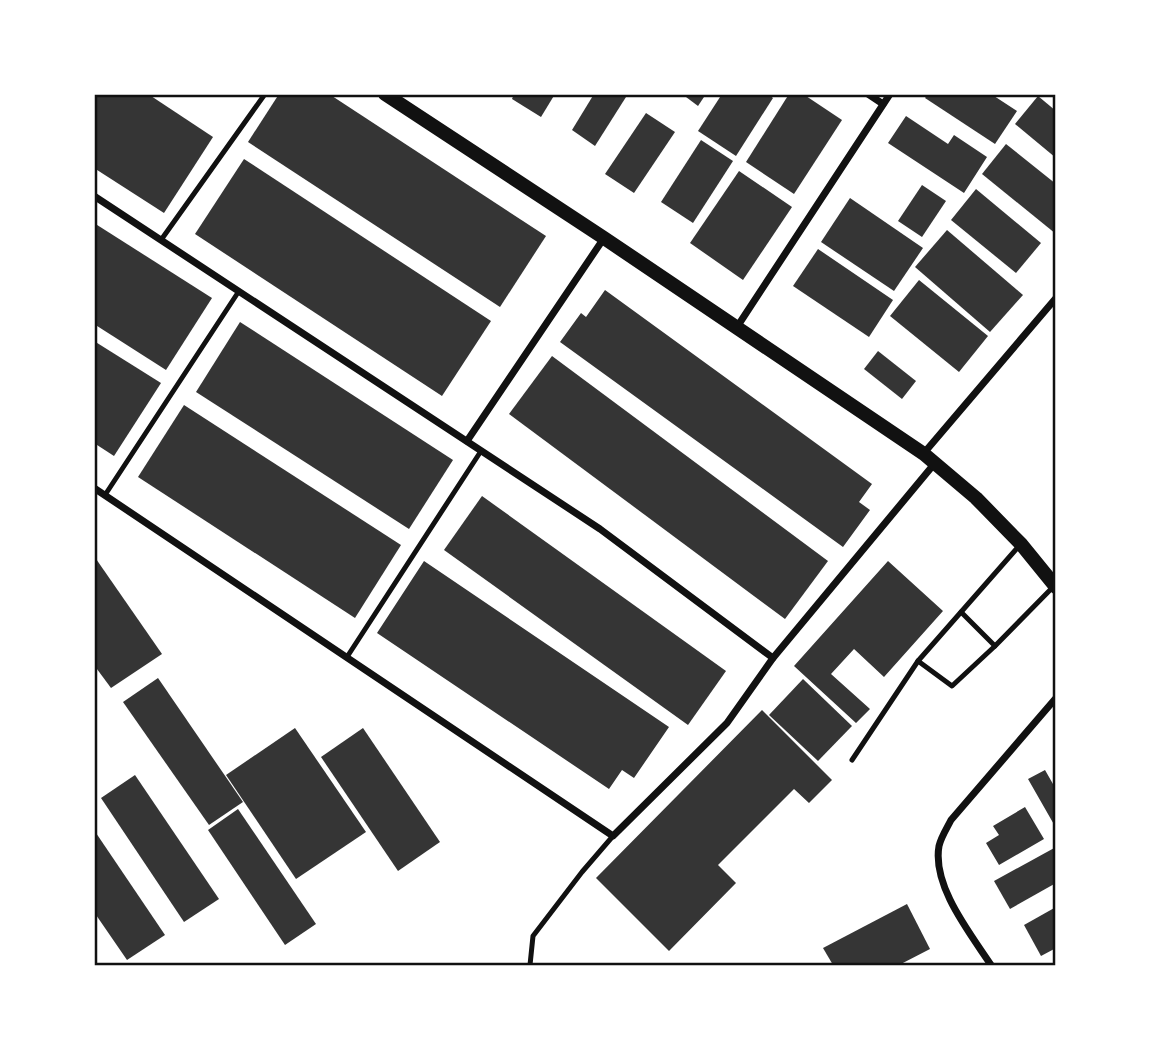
<svg xmlns="http://www.w3.org/2000/svg" width="1150" height="1060" viewBox="0 0 1150 1060" font-family="'Roboto Condensed',sans-serif">
  <style>
    .building { fill: #353535 }
    .lines { fill: none; stroke-linecap: round; stroke-linejoin: round }
    .service { stroke: #111; stroke-width: 5 }
    .minor { stroke: #111; stroke-width: 7 }
    .secondary { stroke: #111; stroke-width: 14 }
    .neatline { fill: none; stroke: #111; stroke-width: 2.5 }
  </style>
  <rect width="100%" height="100%" fill="#fff"/>
  <g class="building">
    <polygon points="94,94 148,94 213,137 164,213 94,168"/>
    <polygon points="279,94 329,94 546,236 500,307 248,142"/>
    <polygon points="514,94 555,94 541,117 512,99"/>
    <polygon points="594,94 621,94 626,97 595,146 572,130"/>
    <polygon points="682,94 706,94 698,106"/>
    <polygon points="722,94 768,94 773,98 736,156 698,131"/>
    <polygon points="789,94 803,94 842,120 794,194 746,162"/>
    <polygon points="928,94 991,94 1017,111 995,144 925,98"/>
    <polygon points="1038,96 1056,111 1056,158 1015,124"/>
    <polygon points="646,113 675,132 634,193 605,174"/>
    <polygon points="906,116 948,144 954,135 987,157 964,193 888,143"/>
    <polygon points="701,140 733,161 693,223 661,202"/>
    <polygon points="1006,144 1056,184 1056,234 982,174"/>
    <polygon points="244,159 491,321 442,396 195,234"/>
    <polygon points="739,171 792,207 743,280 690,243"/>
    <polygon points="922,185 946,201 922,237 898,221"/>
    <polygon points="976,189 1041,243 1016,273 951,220"/>
    <polygon points="850,198 923,248 894,291 821,242"/>
    <polygon points="94,223 212,298 166,370 94,324"/>
    <polygon points="947,230 1023,295 990,332 915,267"/>
    <polygon points="818,249 893,300 869,337 793,286"/>
    <polygon points="919,280 988,336 959,372 890,316"/>
    <polygon points="605,290 872,484 859,502 870,510 843,547 560,342 581,313 586,317"/>
    <polygon points="240,322 453,460 409,529 196,392"/>
    <polygon points="94,341 161,383 114,456 94,443"/>
    <polygon points="878,351 916,381 902,399 864,369"/>
    <polygon points="552,356 828,561 785,619 509,414"/>
    <polygon points="184,405 401,545 355,618 138,477"/>
    <polygon points="482,496 726,671 688,725 444,550"/>
    <polygon points="94,556 162,654 111,688 94,665"/>
    <polygon points="424,561 669,727 634,778 622,770 609,789 377,633"/>
    <polygon points="888,561 943,611 884,677 854,649 831,674 870,709 856,723 794,666"/>
    <polygon points="158,678 243,802 209,825 123,702"/>
    <polygon points="803,679 852,726 818,761 769,715"/>
    <polygon points="762,710 832,780 809,803 794,789 718,865 736,883 669,951 596,878"/>
    <polygon points="295,728 366,832 296,879 226,775"/>
    <polygon points="363,728 440,842 398,871 321,757"/>
    <polygon points="1045,770 1053,784 1056,782 1056,828 1028,779"/>
    <polygon points="135,775 219,899 184,922 101,798"/>
    <polygon points="1025,807 1044,839 999,865 986,843 999,835 993,826"/>
    <polygon points="238,809 316,924 285,945 208,830"/>
    <polygon points="94,830 165,935 127,960 94,912"/>
    <polygon points="1056,847 1056,883 1010,909 994,881"/>
    <polygon points="907,904 930,949 899,965 833,965 823,948"/>
    <polygon points="1056,907 1056,948 1041,956 1024,925"/>
  </g>
  <g class="lines">
    <g class="service">
      <polyline points="161,240 265,94"/>
      <polyline points="105,495 239,291"/>
      <polyline points="995,646 1054,586"/>
      <polyline points="347,657 481,451"/>
      <polyline points="918,661 952,686 995,646 961,612"/>
      <polyline points="852,760 918,661 1019,546"/>
      <polyline points="530,965 533,936 582,872 613,836"/>
    </g>
    <g class="minor">
      <polyline points="868,94 883,104"/>
      <polyline points="94,196 600,529 773,658"/>
      <polyline points="737,327 890,94"/>
      <polyline points="467,441 604,238"/>
      <polyline points="924,453 1056,298"/>
      <polyline points="94,488 613,836 727,723 773,658 935,463"/>
      <path d="M991,965c-21,-32 -59,-79 -52,-119 2,-9 8,-18 12,-26l105,-122"/>
    </g>
    <polyline class="secondary" points="385,94 604,238 924,454 976,498 1021,544 1056,587"/>
  </g>
  <rect width="1150" height="1060" fill="none" stroke="#ffffff" stroke-width="192"/>
  <rect x="96" y="96" width="958" height="868" class="neatline"/>
</svg>
